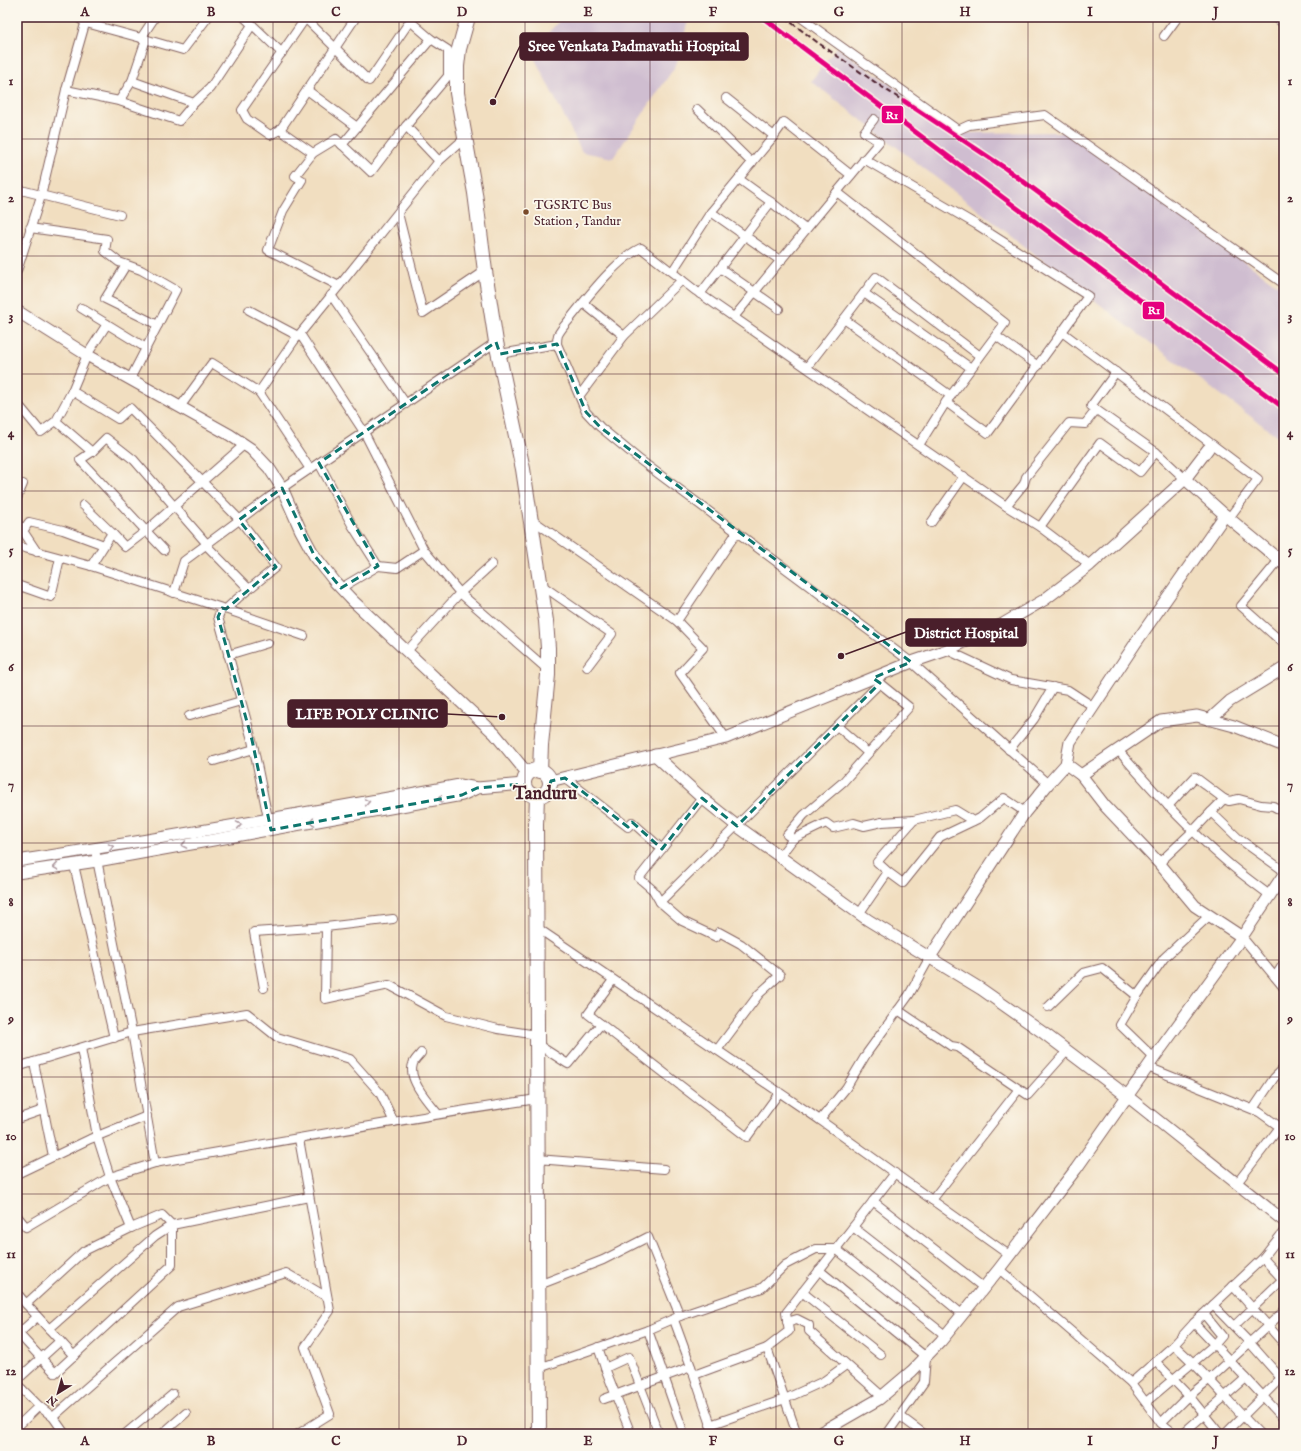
<svg xmlns="http://www.w3.org/2000/svg" width="1301" height="1451" viewBox="0 0 1301 1451" font-family="'IM FELL English',serif">
  <style>
    .industrial { fill: #cfbdd0 }
    .lines { fill: none; stroke-linecap: round; stroke-linejoin: round }
    .street-casing { stroke: #84625f; stroke-width: 10 }
    .secondary-casing { stroke: #84625f; stroke-width: 13 }
    .highway-casing { stroke: #84625f; stroke-width: 16 }
    .street { stroke: #fff; stroke-width: 8 }
    .secondary { stroke: #fff; stroke-width: 11 }
    .highway { stroke: #fff; stroke-width: 14 }
    .rail { stroke: #4a1f2b; stroke-width: 2; stroke-dasharray: 6 3; stroke-linecap: butt }
    .rail-1-casing { stroke: #fbf7ec; stroke-width: 8 }
    .rail-1 { stroke: #e5007d; stroke-width: 5 }
    .oneway { stroke: #ae9aa0 }
    .marked { fill: none; stroke: #0f766e; stroke-width: 3; stroke-dasharray: 8 5; stroke-linejoin: round }
    .grid { fill: none; stroke: #4a1f2b; stroke-width: 1; stroke-opacity: 0.55 }
    .bus-dot { fill: #7a4b2a; stroke: #fbf7ec; stroke-width: 1.5 }
    .labels { text-anchor: middle; dominant-baseline: central; stroke-width: 3.5; stroke-linejoin: round; paint-order: stroke }
    .bus-label { font-size: 13px; fill: #4a1f2b; stroke: #fbf7ec; text-anchor: start }
    .district-label { font-size: 18px; font-weight: bold; fill: #4a1f2b; stroke: #fbf7ec }
    .leader { fill: none; stroke: #4a1f2b; stroke-width: 1.5 }
    .callout-dot { fill: #4a1f2b; stroke: #fbf7ec; stroke-width: 1.5 }
    .callout { fill: #4a1f2b; stroke: #4a1f2b; stroke-width: 1.5 }
    .callout-label { font-size: 15px; text-anchor: middle; font-weight: bold; fill: #fff }
    .line-badge { stroke: #fbf7ec; stroke-width: 1.5 }
    .badge-label { font-size: 11px; text-anchor: middle; font-weight: bold; fill: #fff }
    .neatline { fill: none; stroke: #4a1f2b; stroke-width: 1.5 }
    .grid-label { font-size: 13px; text-anchor: middle; font-weight: bold; fill: #4a1f2b }
  </style>
  <rect width="100%" height="100%" fill="#fbf7ec"/>
  <filter id="ink" filterUnits="userSpaceOnUse"><feTurbulence type="fractalNoise" baseFrequency=".025" numOctaves="2"/><feDisplacementMap in="SourceGraphic" scale="8" xChannelSelector="R" yChannelSelector="G"/><feConvolveMatrix kernelMatrix="1 2 1 2 8 2 1 2 1" color-interpolation-filters="sRGB"/></filter>
  <filter id="wash" filterUnits="userSpaceOnUse"><feTurbulence type="fractalNoise" baseFrequency=".012" numOctaves="4" result="noise"/><feDisplacementMap in="SourceGraphic" scale="16" xChannelSelector="R" yChannelSelector="G"/><feGaussianBlur stdDeviation="0.9" result="paint"/><feColorMatrix in="noise" values="0 0 0 0 0 0 0 0 0 0 0 0 0 0 0 0 0 1.4 0 .05"/><feComposite in="paint" operator="in"/></filter>
  <g filter="url(#wash)">
    <rect width="100%" height="100%" fill="#f1dec0"/>
    <g class="industrial">
      <polygon points="563,17 689,17 676,65 613,158 582,152 531,51"/>
      <polygon points="837,47 960,133 1066,132 1284,290 1284,441 1133,330 811,81"/>
    </g>
  </g>
  <g filter="url(#ink)">
    <g class="lines">
      <defs>
        <g id="street">
          <polyline points="77,17 86,23 141,38"/>
          <polyline points="87,17 66,90 119,101"/>
          <polyline points="155,17 141,38 183,50 208,17"/>
          <polyline points="244,17 282,53"/>
          <polyline points="304,17 369,81 410,21 431,39"/>
          <polyline points="800,17 958,130 969,125 1045,115 1284,284"/>
          <polyline points="1275,17 1284,24"/>
          <polyline points="1164,36 1178,17"/>
          <polyline points="146,39 132,81 119,101 179,121 194,103 210,88 252,25"/>
          <polyline points="132,81 194,103"/>
          <polyline points="307,90 357,127"/>
          <polyline points="726,98 774,136"/>
          <polyline points="697,109 752,163"/>
          <polyline points="280,130 270,135 247,119 242,110 305,19"/>
          <polyline points="342,145 431,39 448,50 448,76 406,126"/>
          <polyline points="313,153 280,130 356,17"/>
          <polyline points="864,159 977,225 1088,296 1062,332 1213,445"/>
          <polyline points="739,179 771,202"/>
          <polyline points="17,189 120,215"/>
          <polyline points="837,192 879,142 864,132 874,119"/>
          <polyline points="711,212 781,261"/>
          <polyline points="398,213 423,313 485,271"/>
          <polyline points="30,228 107,239 105,251 119,262 141,270 176,290 130,379"/>
          <polyline points="126,265 105,299 158,325"/>
          <polyline points="720,268 779,309"/>
          <polyline points="17,271 41,196 66,90"/>
          <polyline points="672,272 711,212 774,136 784,122 851,175"/>
          <polyline points="339,286 268,250 283,211 302,180 295,176 313,153 336,139 371,172 406,126 439,161"/>
          <polyline points="864,293 971,368"/>
          <polyline points="700,294 771,202 805,229"/>
          <polyline points="331,295 406,404"/>
          <polyline points="583,303 624,336 682,280"/>
          <polyline points="81,308 146,348"/>
          <polyline points="249,310 298,336"/>
          <polyline points="734,317 837,192 1005,323 946,402"/>
          <polyline points="844,319 876,277 980,356"/>
          <polyline points="300,334 364,432 424,550 460,593 407,651"/>
          <polyline points="996,336 1038,366"/>
          <polyline points="500,354 557,344"/>
          <polyline points="807,367 844,319 951,396"/>
          <polyline points="1116,372 1091,406 1156,452"/>
          <polyline points="72,391 87,355 107,324"/>
          <polyline points="259,392 310,469"/>
          <polyline points="580,395 624,336"/>
          <polyline points="17,403 41,432 56,421 72,391 118,419 130,408 239,519 276,567 238,598 226,609"/>
          <polyline points="180,407 212,363 259,392 294,341 339,286 439,161 465,138"/>
          <polyline points="56,421 92,452 106,438 134,460 207,544"/>
          <polyline points="919,445 946,402 988,433 1062,332"/>
          <polyline points="1209,448 1213,445 1258,479 1229,518"/>
          <polyline points="92,452 80,460 146,531 164,550"/>
          <polyline points="319,463 352,525 378,566 341,588"/>
          <polyline points="17,498 23,484"/>
          <polyline points="83,505 112,533"/>
          <polyline points="1006,506 1024,484 1026,477 1069,423 1085,424 1096,410"/>
          <polyline points="531,519 677,621 737,532"/>
          <polyline points="931,523 964,476"/>
          <polyline points="17,525 25,528"/>
          <polyline points="1040,527 1100,443 1140,472 1156,452 1185,479"/>
          <polyline points="206,545 249,589"/>
          <polyline points="17,546 91,566 222,608 218,617 252,740 269,823"/>
          <polyline points="37,552 23,531 29,522 63,530 104,545"/>
          <polyline points="1277,558 1284,548"/>
          <polyline points="1279,560 1241,606 1284,644"/>
          <polyline points="492,564 460,593 548,670"/>
          <polyline points="91,566 112,533 125,547 146,531 245,444"/>
          <polyline points="378,566 397,568 424,550"/>
          <polyline points="540,584 612,634 587,667"/>
          <polyline points="17,585 51,597 60,558"/>
          <polyline points="174,593 184,561 282,488 496,342"/>
          <polyline points="222,608 304,636"/>
          <polyline points="677,621 703,648 680,673 726,738"/>
          <polyline points="947,650 1011,680 1068,690 1094,707"/>
          <polyline points="228,655 268,643"/>
          <polyline points="189,716 241,701"/>
          <polyline points="837,726 868,753"/>
          <polyline points="1009,750 1034,719 1053,687"/>
          <path d="M1118,750c34,40 69,78 109,112 14,12 29,23 44,34"/>
          <polyline points="214,761 254,749"/>
          <polyline points="565,778 628,827 632,822 662,849"/>
          <path d="M1048,784l-137,-122 -271,-202 -40,-33 -14,-15 -29,-68c0,-3 0,-6 1,-9 4,-8 10,-13 15,-20 17,-21 44,-56 68,-67l55,43 310,215 34,21 50,38"/>
          <polyline points="702,798 639,878 653,890 660,902 880,683"/>
          <polyline points="1224,799 1229,801 1239,799 1261,805 1273,806 1284,812"/>
          <polyline points="1168,806 1195,777 1224,799 1211,812"/>
          <polyline points="793,839 787,835 804,815 843,782 909,707 877,681"/>
          <path d="M95,850l37,182 23,131c127,-22 254,-45 382,-64"/>
          <polyline points="780,856 793,839 826,823 833,828 854,823 864,826 882,822 914,820 955,810 973,821"/>
          <polyline points="1159,863 1193,831 1211,812 1238,838 1284,871"/>
          <polyline points="74,865 114,1038"/>
          <polyline points="888,872 877,862 914,820"/>
          <polyline points="660,902 682,921 716,937 719,932 741,944 780,975 759,994 717,1050"/>
          <polyline points="859,914 888,872 903,883 940,837 980,818 1004,798 1025,812"/>
          <polyline points="393,919 326,927 325,999 389,985 446,1016 498,1029 537,1035"/>
          <polyline points="536,927 820,1120 846,1088 867,1053 909,995 930,957"/>
          <polyline points="1242,937 1284,988"/>
          <polyline points="1275,977 1284,963"/>
          <polyline points="613,980 588,1014 747,1137 779,1093"/>
          <polyline points="264,988 254,932 326,927"/>
          <polyline points="1137,996 1120,1025 1154,1058"/>
          <polyline points="1048,1007 1083,973 1102,968 1137,996 1164,958 1210,915"/>
          <polyline points="898,1010 951,1046 957,1047 1019,1089"/>
          <polyline points="537,1044 568,1064 601,1024"/>
          <path d="M421,1053c-2,3 -7,7 -8,11 -6,15 16,39 25,50"/>
          <polyline points="34,1062 53,1156"/>
          <polyline points="17,1067 132,1032 247,1013 277,1037 350,1059 380,1093 394,1122"/>
          <polyline points="1148,1067 1259,1112 1280,1127 1237,1183"/>
          <polyline points="1253,1109 1274,1078 1284,1068"/>
          <polyline points="17,1119 43,1110"/>
          <polyline points="820,1120 1009,1255"/>
          <polyline points="537,1159 664,1169"/>
          <polyline points="17,1174 90,1139 147,1116"/>
          <polyline points="932,1200 1019,1089 1028,1095 1067,1051"/>
          <polyline points="873,1201 984,1288"/>
          <polyline points="17,1216 26,1227 110,1177 155,1163"/>
          <polyline points="853,1227 916,1276 962,1314"/>
          <polyline points="1284,1231 1263,1258 1284,1281"/>
          <polyline points="999,1269 1131,1383 1174,1345 1194,1323 1263,1258"/>
          <polyline points="819,1270 926,1357 924,1382 887,1434"/>
          <polyline points="539,1285 603,1260 648,1237 680,1316 762,1288 785,1265 816,1249 836,1249 945,1335"/>
          <polyline points="1233,1286 1284,1344"/>
          <polyline points="802,1292 881,1355"/>
          <polyline points="17,1293 26,1304 84,1251 131,1228"/>
          <polyline points="26,1304 74,1356"/>
          <polyline points="1213,1305 1250,1343 1281,1378"/>
          <polyline points="680,1316 648,1330 684,1434"/>
          <polyline points="674,1320 693,1372"/>
          <polyline points="787,1322 797,1319 809,1325 809,1331 882,1396"/>
          <polyline points="1194,1323 1246,1378"/>
          <polyline points="1234,1326 1283,1279"/>
          <polyline points="49,1329 155,1236 172,1225 162,1215 131,1228 110,1177 97,1136 81,1048"/>
          <polyline points="17,1332 55,1373 172,1265 172,1225 309,1197"/>
          <polyline points="17,1335 37,1317"/>
          <path d="M1174,1345c31,27 57,60 86,89"/>
          <polyline points="598,1347 605,1368 629,1357 659,1434"/>
          <polyline points="1155,1361 1189,1396 1220,1434"/>
          <polyline points="539,1368 648,1330"/>
          <polyline points="605,1368 631,1434"/>
          <polyline points="17,1380 60,1341"/>
          <polyline points="1131,1383 1161,1423 1175,1434"/>
          <polyline points="17,1384 39,1406 53,1417 65,1434"/>
          <polyline points="604,1399 691,1367"/>
          <polyline points="1146,1402 1215,1344 1222,1336 1204,1314"/>
          <polyline points="900,1416 924,1434"/>
          <polyline points="53,1417 178,1307 217,1295 286,1273 327,1297"/>
          <polyline points="1161,1423 1184,1400 1211,1378 1284,1311"/>
          <polyline points="710,1425 785,1399 824,1381 846,1365"/>
          <polyline points="17,1427 39,1406"/>
          <polyline points="125,1434 173,1394"/>
          <polyline points="162,1434 186,1413"/>
          <polyline points="298,1434 330,1414 305,1347 330,1311 299,1139"/>
          <polyline points="714,1434 694,1375 767,1348"/>
          <polyline points="797,1434 767,1348 789,1331 786,1313 895,1173"/>
          <polyline points="1182,1434 1246,1378 1284,1419"/>
          <polyline points="1225,1434 1281,1378 1284,1381"/>
        </g>
        <g id="secondary">
          <polyline points="17,311 87,355 230,435 251,449 269,468 282,488 301,531 314,555 335,582 353,601 495,734 528,774"/>
          <polyline points="1185,479 1225,515 1284,564"/>
          <polyline points="1209,720 1230,701 1284,668"/>
          <polyline points="655,755 702,798 737,826 868,920 981,989 1045,1034 1127,1096 1284,1221"/>
          <polyline points="1066,764 1081,775 1105,806 1159,863 1195,906 1242,937"/>
          <polyline points="1081,775 1161,721 1197,716 1234,726 1284,746"/>
          <polyline points="550,781 726,738 912,662 947,650 1001,625 1044,600 1090,565 1185,479 1208,449"/>
          <path d="M17,861c148,-23 295,-49 443,-76l17,3 47,-4"/>
          <polyline points="17,873 97,861 462,795 477,788"/>
          <polyline points="930,957 1025,812 1048,784 1066,764 1070,742 1137,641 1225,515"/>
          <polyline points="818,1434 879,1399 912,1371 941,1341 999,1269 1076,1169 1154,1058 1242,937 1284,874"/>
        </g>
        <g id="highway">
          <polyline points="468,17 459,49 457,66 457,93 475,193 485,271 496,342 523,469 546,621 548,648 548,675 541,745 540,771"/>
          <circle cx="537" cy="783" r="13"/>
          <polyline points="537,796 536,825 539,1434"/>
        </g>
      </defs>
      <use href="#street" class="street-casing"/>
      <use href="#secondary" class="secondary-casing"/>
      <use href="#highway" class="highway-casing"/>
      <use href="#street" class="street"/>
      <use href="#secondary" class="secondary"/>
      <use href="#highway" class="highway"/>
      <polyline class="rail" points="784,17 817,42 882,87 1005,168 1284,374"/>
      <defs>
        <g id="rail-1">
          <polyline points="762,17 1284,408"/>
          <polyline points="904,101 1005,168 1284,374"/>
        </g>
      </defs>
      <use href="#rail-1" class="rail-1-casing"/>
      <use href="#rail-1" class="rail-1"/>
    </g>
    <defs><path id="oneway-chevron" d="M-2-3.5L2.5 0L-2 3.5" fill="none" stroke-width="1.6" stroke-linecap="round" stroke-linejoin="round"/></defs>
    <g class="oneway">
      <use href="#oneway-chevron" transform="translate(440 799) rotate(170)"/>
      <use href="#oneway-chevron" transform="translate(367 802) rotate(-10)"/>
      <use href="#oneway-chevron" transform="translate(312 822) rotate(170)"/>
      <use href="#oneway-chevron" transform="translate(239 825) rotate(-10)"/>
      <use href="#oneway-chevron" transform="translate(184 845) rotate(170)"/>
      <use href="#oneway-chevron" transform="translate(111 847) rotate(-10)"/>
      <use href="#oneway-chevron" transform="translate(56 867) rotate(171)"/>
    </g>
  </g>
  <path class="marked" d="M496,342l4,12 57,-10 29,68 14,15 311,235 -38,16 7,5 -143,143 -35,-28 -40,51 -30,-27 -4,5 -63,-49 -14,3 -3,10 -7,5 -10,-1 -9,-11 -45,4 -15,7 -191,35 -19,-90 -34,-123 4,-9 4,1 50,-42 -37,-47 43,-32 32,67 27,33 37,-22 -59,-103z"/>
  <path class="grid" d="M148,17v1417M273,17v1417M399,17v1417M525,17v1417M650,17v1417M776,17v1417M902,17v1417M1028,17v1417M1153,17v1417M17,139h1267M17,256h1267M17,374h1267M17,491h1267M17,608h1267M17,726h1267M17,843h1267M17,960h1267M17,1077h1267M17,1194h1267M17,1312h1267"/>
  <circle class="bus-dot" cx="526" cy="212" r="3.5"/>
  <g class="labels">
    <g class="bus-label">
      <text x="534" y="205">TGSRTC Bus<tspan x="534" dy="16">Station , Tandur</tspan></text>
    </g>
    <g class="district-label">
      <text x="545" y="794">Tanduru</text>
    </g>
  </g>
  <path class="leader" d="M493 102L520 46M841 656L906 632M502 717L447 714"/>
  <g class="callout-dot">
    <circle cx="493" cy="102" r="4"/>
    <circle cx="841" cy="656" r="4"/>
    <circle cx="502" cy="717" r="4"/>
  </g>
  <g class="callout">
    <rect x="520" y="33" width="228" height="27" rx="4"/>
    <rect x="906" y="619" width="120" height="27" rx="4"/>
    <rect x="288" y="700" width="159" height="27" rx="4"/>
  </g>
  <g class="callout-label">
    <text x="634" y="51">Sree Venkata Padmavathi Hospital</text>
    <text x="966" y="638">District Hospital</text>
    <text x="367" y="719">LIFE POLY CLINIC</text>
  </g>
  <g class="line-badge">
    <rect x="881" y="105" width="23" height="19" rx="4" fill="#e5007d"/>
    <rect x="1142" y="301" width="23" height="19" rx="4" fill="#e5007d"/>
  </g>
  <g class="badge-label">
    <text x="892" y="119">R1</text>
    <text x="1154" y="314">R1</text>
  </g>
  <rect width="1301" height="1451" fill="none" stroke="#fbf7ec" stroke-width="44"/>
  <g transform="translate(58 1393) rotate(217)" stroke="#fbf7ec" stroke-width="3" paint-order="stroke">
  <path d="M0-3L7 15L0 10L-7 15Z" fill="#4a1f2b"/>
  <text y="-6" font-size="11" font-weight="bold" text-anchor="middle" fill="#4a1f2b">N</text>
  </g>
  <rect x="22" y="22" width="1257" height="1407" class="neatline"/>
  <g class="grid-label">
    <text x="85" y="16">A</text>
    <text x="211" y="16">B</text>
    <text x="336" y="16">C</text>
    <text x="462" y="16">D</text>
    <text x="588" y="16">E</text>
    <text x="713" y="16">F</text>
    <text x="839" y="16">G</text>
    <text x="965" y="16">H</text>
    <text x="1090" y="16">I</text>
    <text x="1216" y="16">J</text>
    <text x="11" y="85">1</text>
    <text x="1290" y="85">1</text>
    <text x="11" y="202">2</text>
    <text x="1290" y="202">2</text>
    <text x="11" y="320">3</text>
    <text x="1290" y="320">3</text>
    <text x="11" y="437">4</text>
    <text x="1290" y="437">4</text>
    <text x="11" y="554">5</text>
    <text x="1290" y="554">5</text>
    <text x="11" y="671">6</text>
    <text x="1290" y="671">6</text>
    <text x="11" y="789">7</text>
    <text x="1290" y="789">7</text>
    <text x="11" y="906">8</text>
    <text x="1290" y="906">8</text>
    <text x="11" y="1023">9</text>
    <text x="1290" y="1023">9</text>
    <text x="11" y="1140">10</text>
    <text x="1290" y="1140">10</text>
    <text x="11" y="1258">11</text>
    <text x="1290" y="1258">11</text>
    <text x="11" y="1375">12</text>
    <text x="1290" y="1375">12</text>
    <text x="85" y="1445">A</text>
    <text x="211" y="1445">B</text>
    <text x="336" y="1445">C</text>
    <text x="462" y="1445">D</text>
    <text x="588" y="1445">E</text>
    <text x="713" y="1445">F</text>
    <text x="839" y="1445">G</text>
    <text x="965" y="1445">H</text>
    <text x="1090" y="1445">I</text>
    <text x="1216" y="1445">J</text>
  </g>
</svg>
